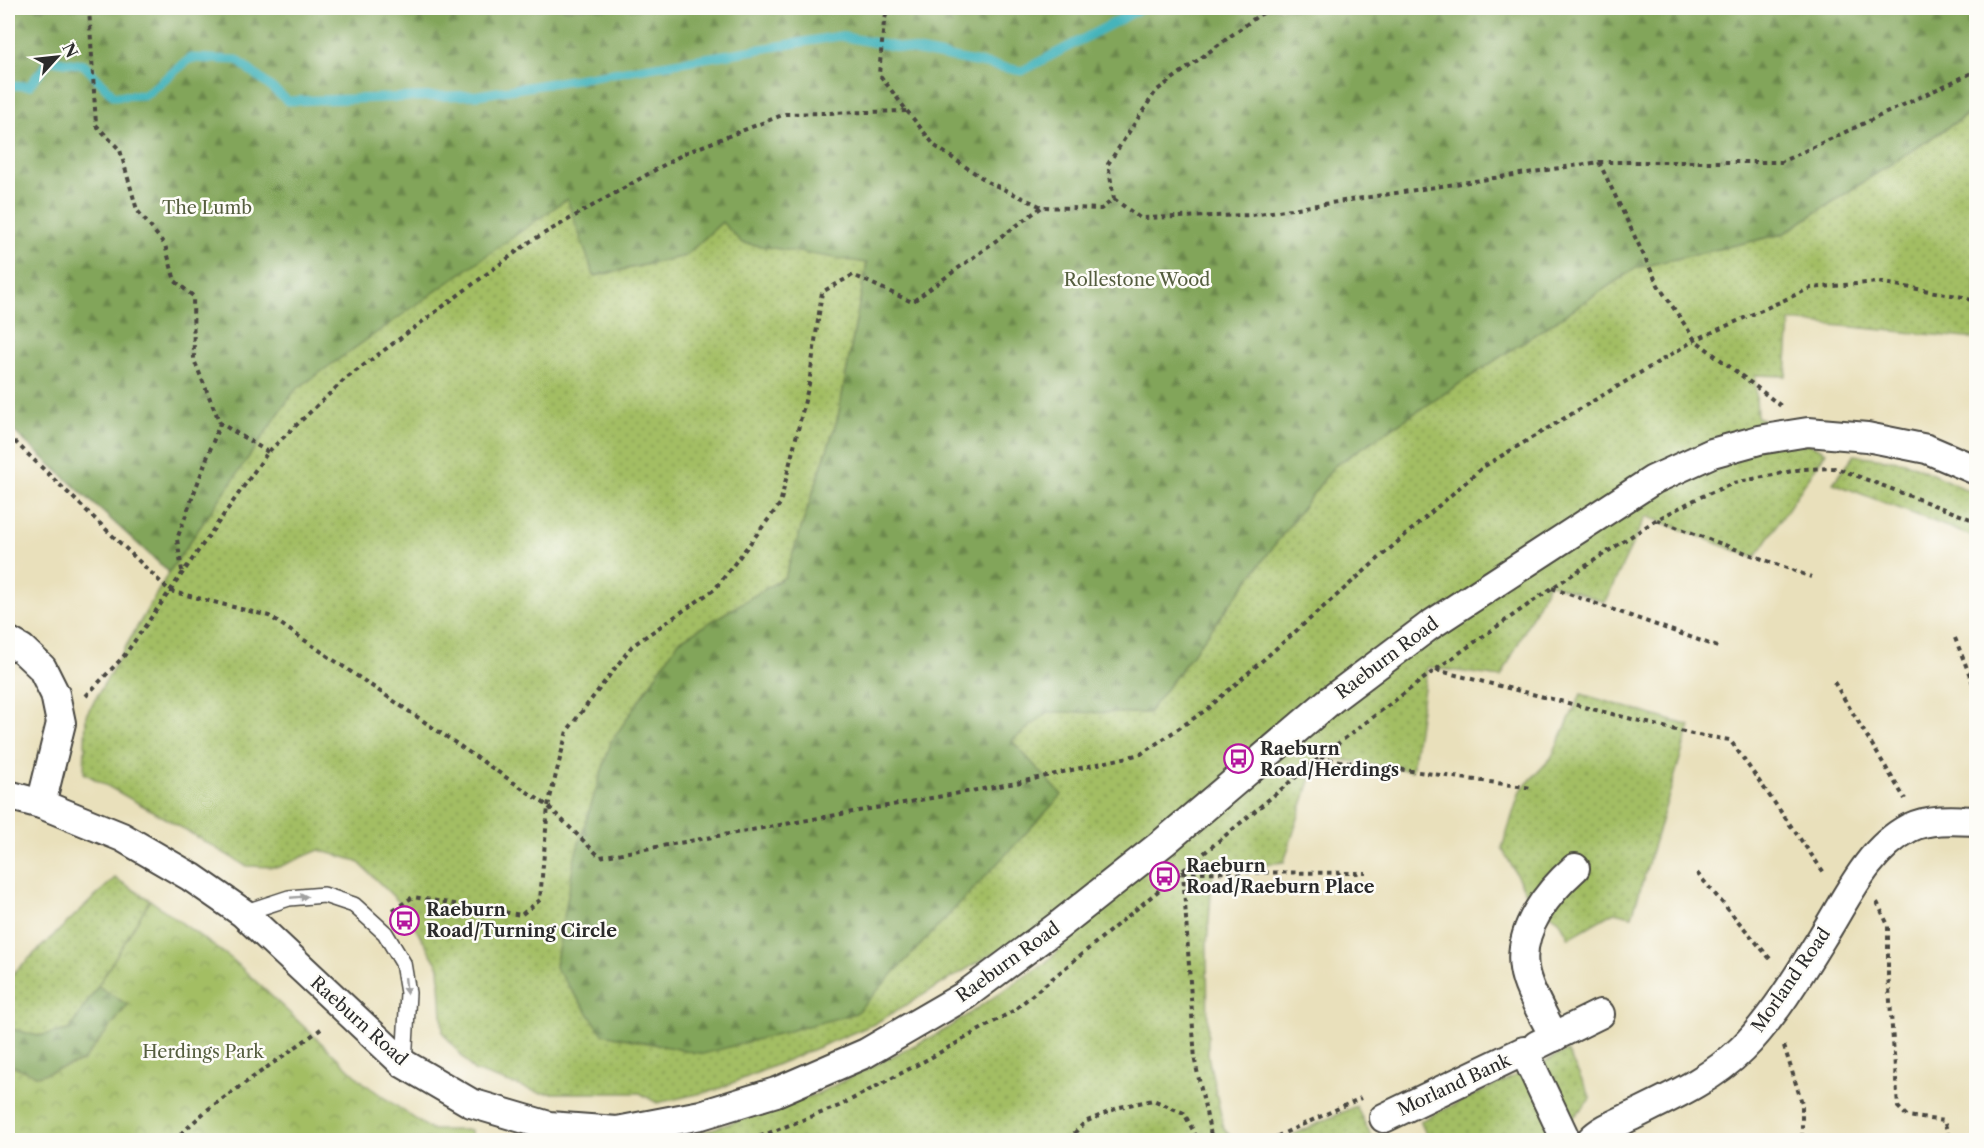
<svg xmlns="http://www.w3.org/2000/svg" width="1984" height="1148" viewBox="0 0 1984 1148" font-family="'Libre Caslon Text',serif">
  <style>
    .grass { fill: url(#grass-dots); stroke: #677448; stroke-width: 1.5 }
    .forest { fill: url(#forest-firs); stroke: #566842; stroke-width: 1.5 }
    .park { fill: url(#park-crowns); stroke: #677448; stroke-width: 1.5 }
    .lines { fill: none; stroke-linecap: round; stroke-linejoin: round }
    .stream { stroke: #44b4bb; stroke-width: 9 }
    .service-casing { stroke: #484641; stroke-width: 18 }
    .minor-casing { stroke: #484641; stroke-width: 32 }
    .path { stroke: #484641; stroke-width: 4; stroke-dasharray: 4.5 4.5; stroke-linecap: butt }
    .service { stroke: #fff; stroke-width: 15 }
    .minor { stroke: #fff; stroke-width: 28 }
    .oneway { fill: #a0a0a0 }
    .labels { text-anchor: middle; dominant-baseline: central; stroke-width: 5; stroke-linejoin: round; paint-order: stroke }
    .park-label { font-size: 18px; fill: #555e3f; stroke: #fdfcf7 }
    .street-label { font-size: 18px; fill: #2b2b2b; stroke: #fdfcf7 }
    .poi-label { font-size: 18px; font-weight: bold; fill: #2b2b2b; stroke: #fdfcf7; text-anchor: start }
  </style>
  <defs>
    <pattern id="grass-dots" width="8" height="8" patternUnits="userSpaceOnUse" patternTransform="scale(1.5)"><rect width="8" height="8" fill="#a3be64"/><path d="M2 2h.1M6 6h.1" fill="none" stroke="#859b53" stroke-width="1.8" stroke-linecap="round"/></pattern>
    <pattern id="forest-firs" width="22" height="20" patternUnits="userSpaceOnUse" patternTransform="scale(1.5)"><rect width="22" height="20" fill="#82a55a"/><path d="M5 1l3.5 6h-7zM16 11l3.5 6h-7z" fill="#6b874b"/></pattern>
    <pattern id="park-crowns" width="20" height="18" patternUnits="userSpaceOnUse" patternTransform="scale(1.5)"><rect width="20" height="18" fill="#a3be64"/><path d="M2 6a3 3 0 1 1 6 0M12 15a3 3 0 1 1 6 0" fill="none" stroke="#859b53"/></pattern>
  </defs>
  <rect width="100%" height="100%" fill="#fdfcf7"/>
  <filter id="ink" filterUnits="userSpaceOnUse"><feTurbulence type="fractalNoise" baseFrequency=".0167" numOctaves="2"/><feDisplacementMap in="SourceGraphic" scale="12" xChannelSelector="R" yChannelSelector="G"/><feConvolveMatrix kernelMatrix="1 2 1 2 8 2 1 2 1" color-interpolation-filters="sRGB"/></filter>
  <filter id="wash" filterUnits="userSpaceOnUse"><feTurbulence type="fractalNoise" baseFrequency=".008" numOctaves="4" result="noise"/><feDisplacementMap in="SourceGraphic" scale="24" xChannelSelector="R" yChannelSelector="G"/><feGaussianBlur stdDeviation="1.35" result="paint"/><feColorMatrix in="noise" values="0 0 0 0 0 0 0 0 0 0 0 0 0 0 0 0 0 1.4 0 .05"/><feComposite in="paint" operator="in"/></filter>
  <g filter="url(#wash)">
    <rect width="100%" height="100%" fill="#e9e0bb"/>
    <g class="grass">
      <polygon points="1976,109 1976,339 1790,321 1786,376 1755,375 1757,417 1826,452 1755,558 1646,516 1605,602 1549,583 1501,677 1427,667 1412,771 1318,756 1284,862 1213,870 1207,945 1208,1056 1224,1129 1234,1140 680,1140 817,1094 943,1031 1045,963 1098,912 1002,948 874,1024 716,1090 657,1103 640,1093 540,1093 474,1071 443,1033 439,967 400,903 357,861 319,850 279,867 246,866 172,822 84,773 86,715 169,572 295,390 567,198 595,276 685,256 722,222 850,260 867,263 838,417 785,577 679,641 1062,795 1012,741 1048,712 1148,713 1334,466 1636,268 1783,234"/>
      <polygon points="1854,455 1906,462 1976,494 1976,538 1833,483"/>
      <polygon points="1581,694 1690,726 1632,916 1614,912 1569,938 1559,920 1530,900 1502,848 1520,791 1551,758"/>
      <polygon points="115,878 150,900 98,986 69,1030 38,1036 8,1028 8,978"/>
      <polygon points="1567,1051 1591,1098 1553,1140 1488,1140 1486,1135 1475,1140 1429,1140 1420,1121"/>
      <polygon points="1356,1106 1373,1140 1282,1140"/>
    </g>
    <g class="forest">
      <polygon points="8,8 73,8 133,11 146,8 408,8 419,14 463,8 1976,8 1976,109 1783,234 1636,268 1334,466 1148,713 1048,712 1012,741 1062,795 856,1013 703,1054 603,1034 555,967 575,856 611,742 679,641 785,577 838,417 867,263 742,243 722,222 685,256 594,276 567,199 295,390 169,572 8,426"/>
      <polygon points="98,986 128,1005 83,1061 38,1076 8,1064 8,1028 38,1036 69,1030"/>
    </g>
    <polygon class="park" points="150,900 232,959 365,1084 431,1130 471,1130 472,1140 8,1140 8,1064 38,1076 83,1061 128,1005 98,986"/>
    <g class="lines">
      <polyline class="stream" points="8,85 29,86 50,60 84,65 114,96 145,95 191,58 237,60 288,101 478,95 840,36 1022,71 1142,8"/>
    </g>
  </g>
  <g filter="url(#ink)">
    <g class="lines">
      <defs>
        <polyline id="service" points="243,913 289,898 324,895 354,905 374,923 385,933 403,963 408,993 404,1064"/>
        <g id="minor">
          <polyline points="8,641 22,649 42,668 55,694 61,723 41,804"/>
          <polyline points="8,795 41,804 122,837 191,877 243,913 404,1064 471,1103 549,1126 617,1131 701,1115 776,1092 866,1053 964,996 1058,926 1164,842 1332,699 1429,626 1653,480 1712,453 1759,440 1808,432 1867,437 1927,449 1976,470"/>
          <path d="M1554,1037c-9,-20 -27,-47 -30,-69 -6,-39 24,-76 51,-100"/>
          <polyline points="1537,1045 1600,1014"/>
          <polyline points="1384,1118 1524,1051 1566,1140"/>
          <path d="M1591,1140c10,-11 29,-18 43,-25 37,-18 78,-36 108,-66 33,-33 63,-84 87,-123 21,-35 42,-78 80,-98 20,-10 46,-8 67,-7"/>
        </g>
      </defs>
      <use href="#service" class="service-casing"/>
      <use href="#minor" class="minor-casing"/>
      <g class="path">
        <polyline points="89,8 96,125 120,150 137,210 165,245 175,281 193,296 194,360 220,423 268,452"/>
        <polyline points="907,111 935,146 988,182 1042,207 1101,209 1114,199 1108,164 1156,91 1259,15 1274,8"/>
        <polyline points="1599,162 1658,285 1695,340 1781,406"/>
        <polyline points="1114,199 1140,218 1252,215 1599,162 1781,162 1976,71"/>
        <polyline points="8,435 170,591 269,616 548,806 600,857 1016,783 1141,754 1206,710 1483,467 1695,340 1811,288 1878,282 1963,297 1976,302"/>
        <polyline points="1657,520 1811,577"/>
        <polyline points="182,571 177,539 220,423"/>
        <polyline points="1552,588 1718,647"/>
        <polyline points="1955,638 1976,691"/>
        <polyline points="1436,670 1692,734 1730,740 1825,874"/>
        <polyline points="1834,682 1905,799"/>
        <polyline points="86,696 124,656 268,452 344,380 531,241 685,153 785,114 907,111 879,74 884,22 888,8"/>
        <polyline points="1320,758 1532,788"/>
        <polyline points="1183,871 1195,1061 1212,1140"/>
        <polyline points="1183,872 1366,873"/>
        <polyline points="1697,873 1772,961"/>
        <polyline points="1877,902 1888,925 1888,975 1898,1107 1907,1116 1944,1121 1950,1140"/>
        <polyline points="393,910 413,897 521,915 540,900 548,806 567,731 632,646 715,589 780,504 809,384 822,292 853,275 912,302 1042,207"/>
        <polyline points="1784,1046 1802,1103 1802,1140"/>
        <polyline points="174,1140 207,1110 321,1029"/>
        <polyline points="742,1140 761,1136 839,1106 930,1058 1013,1011 1319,758 1435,670 1552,588 1656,520 1698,498 1734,483 1802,469 1836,468 1976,521"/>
        <polyline points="1068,1140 1085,1122 1120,1107 1153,1100 1184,1113 1198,1140"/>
        <polyline points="1269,1140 1361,1098"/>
      </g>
      <use href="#service" class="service"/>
      <use href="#minor" class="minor"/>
    </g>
    <defs><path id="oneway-solid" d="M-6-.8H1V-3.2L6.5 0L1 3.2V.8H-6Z" transform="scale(1.5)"/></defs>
    <g class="oneway">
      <use href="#oneway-solid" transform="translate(299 897) rotate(-5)"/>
      <use href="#oneway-solid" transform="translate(406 986) rotate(84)"/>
    </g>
  </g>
  <defs>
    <symbol id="bus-ring" viewBox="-11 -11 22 22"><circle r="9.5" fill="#fdfcf7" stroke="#b5179e" stroke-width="1.5"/><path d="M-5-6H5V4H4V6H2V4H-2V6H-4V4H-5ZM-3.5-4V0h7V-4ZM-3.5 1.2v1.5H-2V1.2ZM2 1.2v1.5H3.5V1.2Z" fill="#b5179e"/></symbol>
  </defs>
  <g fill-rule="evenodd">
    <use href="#bus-ring" x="1222" y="742" width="33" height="33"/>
    <use href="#bus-ring" x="1148" y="860" width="33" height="33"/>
    <use href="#bus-ring" x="388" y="904" width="33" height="33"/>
  </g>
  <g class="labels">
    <g class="park-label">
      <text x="207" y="208">The Lumb</text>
      <text x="1137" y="280">Rollestone Wood</text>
      <text x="203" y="1052">Herdings Park</text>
    </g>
    <g class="street-label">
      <text transform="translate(1387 658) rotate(-37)">Raeburn Road</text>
      <text transform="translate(1008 962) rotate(-36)">Raeburn Road</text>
      <text transform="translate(1791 980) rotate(-55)">Morland Road</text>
      <text transform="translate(359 1021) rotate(42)">Raeburn Road</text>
      <text transform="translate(1454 1085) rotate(-25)">Morland Bank</text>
    </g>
    <g class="poi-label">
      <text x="1260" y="749">Raeburn<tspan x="1260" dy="21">Road/Herdings</tspan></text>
      <text x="1186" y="866">Raeburn<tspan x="1186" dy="21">Road/Raeburn Place</tspan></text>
      <text x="426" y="910">Raeburn<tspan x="426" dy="21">Road/Turning Circle</tspan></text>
    </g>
  </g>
  <rect width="1984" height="1148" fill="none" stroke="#fdfcf7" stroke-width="30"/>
  <g transform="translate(57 57) rotate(63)" stroke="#fdfcf7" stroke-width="4.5" paint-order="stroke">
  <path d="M0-4.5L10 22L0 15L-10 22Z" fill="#2b2b2b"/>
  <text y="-9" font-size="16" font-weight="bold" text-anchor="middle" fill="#2b2b2b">N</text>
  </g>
</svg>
